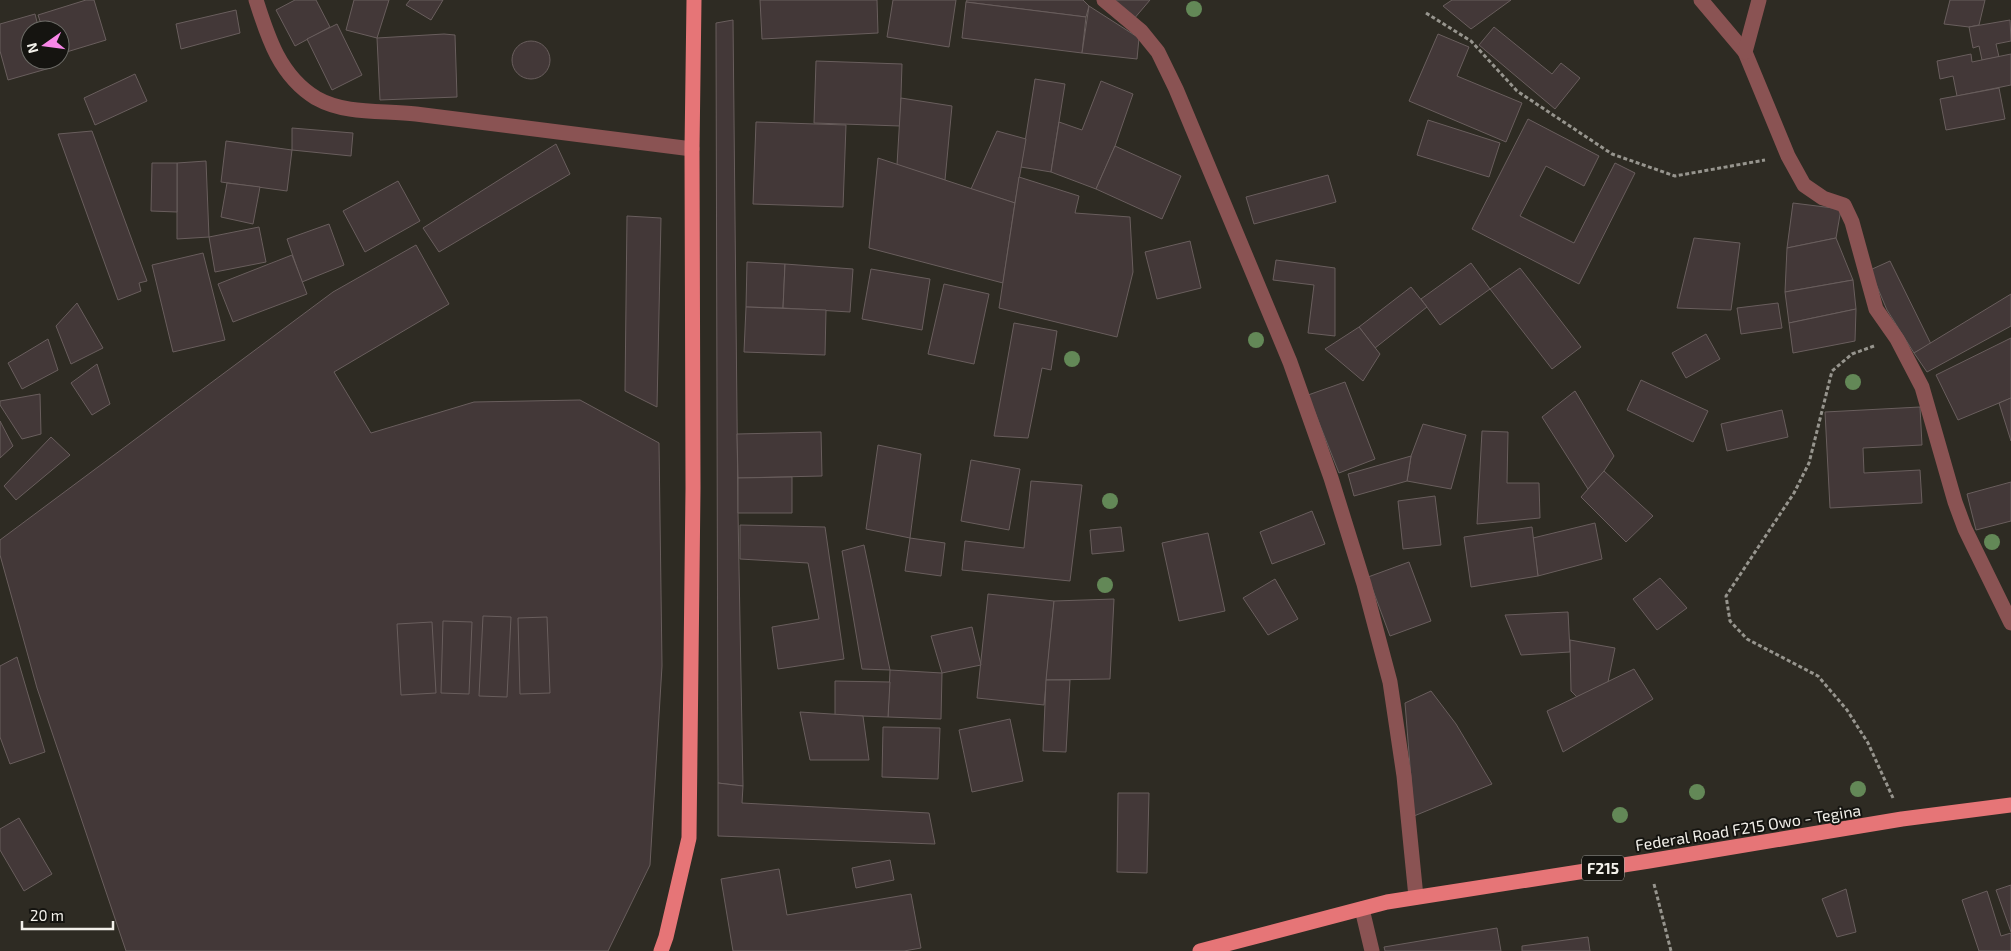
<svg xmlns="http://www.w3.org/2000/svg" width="2011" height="951" viewBox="0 0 2011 951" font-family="'Exo 2',sans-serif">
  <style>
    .building { fill: #433838; stroke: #695e5d }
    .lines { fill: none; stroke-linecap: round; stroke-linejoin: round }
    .path { stroke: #97958e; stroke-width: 3; stroke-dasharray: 4 2.5; stroke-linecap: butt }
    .minor { stroke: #8a5353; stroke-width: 15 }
    .major { stroke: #e67577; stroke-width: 15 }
    .tree { fill: #638857 }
    .labels { text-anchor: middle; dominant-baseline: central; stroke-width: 4; stroke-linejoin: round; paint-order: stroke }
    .shield { fill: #151410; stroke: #b0aea9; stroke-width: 1 }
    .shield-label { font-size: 15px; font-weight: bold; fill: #f2f0ea }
    .street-label { font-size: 16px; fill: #f2f0ea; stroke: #151410 }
  </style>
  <rect width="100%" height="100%" fill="#2e2b23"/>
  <g class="building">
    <polygon points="86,0 94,0 106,40 60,54 60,30 43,30 38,15"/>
    <polygon points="295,0 316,0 330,27 295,46 276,10"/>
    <polygon points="354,0 389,0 377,38 346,30"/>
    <polygon points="410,0 443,0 431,20 406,5"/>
    <polygon points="760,0 877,0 878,33 762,39"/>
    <polygon points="893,0 956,0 949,47 887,37"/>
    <polygon points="967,0 1083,0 1089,6 1086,17 966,2"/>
    <polygon points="1109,0 1150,0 1133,20"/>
    <polygon points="1452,0 1511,0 1471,29 1443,6"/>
    <polygon points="1950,0 1985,0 1979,25 1969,27 1944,24"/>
    <polygon points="966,2 1086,17 1082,53 962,38"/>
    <polygon points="1089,6 1139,38 1137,59 1082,53"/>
    <polygon points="236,10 240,33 181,49 176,24"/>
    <polygon points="35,14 39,30 30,30 30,60 48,60 50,68 8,80 0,51 0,24"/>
    <polygon points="733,20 738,513 743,786 718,783 716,23"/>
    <polygon points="2010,20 2011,41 1996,44 1999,57 1982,60 1979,46 1973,48 1969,27"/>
    <polygon points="337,24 362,75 332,90 307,39"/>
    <polygon points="1494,27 1552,74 1561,63 1580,78 1555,109 1479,45"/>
    <polygon points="444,34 455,35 457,97 380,100 377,38"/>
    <polygon points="1438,34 1469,47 1457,76 1522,103 1506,142 1409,101"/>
    <circle cx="531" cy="60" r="19"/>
    <polygon points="1971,54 1972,62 2011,54 2011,85 1957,96 1953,76 1940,79 1937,61"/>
    <polygon points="816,61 902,64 900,126 814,123"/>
    <polygon points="135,74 147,101 95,125 84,98"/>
    <polygon points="1035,79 1065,84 1051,172 1021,167"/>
    <polygon points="1101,81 1133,94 1115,146 1096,189 1051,172 1059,122 1082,130"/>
    <polygon points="1999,88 2005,119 1946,130 1940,99"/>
    <polygon points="901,98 952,106 945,180 897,165"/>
    <polygon points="1528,119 1599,156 1584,186 1546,166 1520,216 1574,243 1615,163 1635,173 1579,284 1472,229"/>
    <polygon points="1428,120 1500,143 1489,177 1417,155"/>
    <polygon points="756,122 846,125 843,207 753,204"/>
    <polygon points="292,128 353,133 351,156 292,150"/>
    <polygon points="92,131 147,281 139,283 141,291 118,300 58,134"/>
    <polygon points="997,131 1026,139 1015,203 971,189"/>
    <polygon points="226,141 292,150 287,191 221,182"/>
    <polygon points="556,144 570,174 439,252 423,228"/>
    <polygon points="1115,146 1181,176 1162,219 1096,189"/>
    <polygon points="878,158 1015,203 1003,283 869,248"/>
    <polygon points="206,161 209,237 177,239 177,163"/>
    <polygon points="152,163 177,163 177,212 151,211"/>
    <polygon points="1328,175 1336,202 1254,224 1246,197"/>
    <polygon points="1019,177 1079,196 1075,213 1130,217 1133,272 1117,337 999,308"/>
    <polygon points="398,181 420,221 365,252 343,211"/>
    <polygon points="227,183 260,187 253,224 221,217"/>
    <polygon points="1793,203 1841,209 1836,238 1787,248"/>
    <polygon points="627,216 661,218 657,407 625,391"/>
    <polygon points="329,224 344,265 302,282 287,239"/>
    <polygon points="259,227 266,262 215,272 209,237"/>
    <polygon points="1694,238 1740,243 1731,310 1677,308"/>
    <polygon points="1836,238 1853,280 1785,292 1787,248"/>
    <polygon points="1190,241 1201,288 1157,299 1145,252"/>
    <polygon points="416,245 449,304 334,372 371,433 474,402 580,400 659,443 662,666 650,865 608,951 126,951 37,688 0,555 0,540 333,292"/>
    <polygon points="203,253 225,340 173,352 152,265"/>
    <polygon points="292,255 307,294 233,322 218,284"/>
    <polygon points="1276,260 1335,268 1335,336 1308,333 1314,285 1273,280"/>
    <polygon points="1890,261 1931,344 1914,353 1887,310 1870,270"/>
    <polygon points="747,262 785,264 783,308 746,307"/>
    <polygon points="1471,263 1490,289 1440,325 1421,299"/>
    <polygon points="785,264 853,269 850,312 783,308"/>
    <polygon points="1520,268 1581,347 1552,369 1490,289"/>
    <polygon points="871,269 930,279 922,330 862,319"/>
    <polygon points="1853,280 1856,309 1789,323 1785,292"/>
    <polygon points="944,284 989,294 974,364 928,354"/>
    <polygon points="1411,287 1427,307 1375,348 1359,327"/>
    <polygon points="2011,294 2011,326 1927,372 1914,353"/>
    <polygon points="77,303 103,348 71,364 56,326"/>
    <polygon points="1778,303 1782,328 1741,334 1737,308"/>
    <polygon points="746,307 826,310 825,355 744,352"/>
    <polygon points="1856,309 1855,341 1793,353 1789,323"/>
    <polygon points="1014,323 1057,331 1051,370 1042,368 1028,438 994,436"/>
    <polygon points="1359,327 1380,354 1363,381 1325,349"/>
    <polygon points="1706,334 1720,359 1686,378 1672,353"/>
    <polygon points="2011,338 2011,398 1958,420 1936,375"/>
    <polygon points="48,339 58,370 22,389 8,363"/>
    <polygon points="97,364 110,404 92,415 71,383"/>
    <polygon points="1641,380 1708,411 1693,442 1627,410"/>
    <polygon points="1345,382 1375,459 1339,473 1308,395"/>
    <polygon points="1575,391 1614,456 1604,471 1588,489 1542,417"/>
    <polygon points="40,394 41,434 22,439 0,405 0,401"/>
    <polygon points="2011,398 2011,441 1999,403"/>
    <polygon points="1920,407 1922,445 1863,448 1864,473 1920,470 1922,503 1830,508 1825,412"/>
    <polygon points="1782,410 1788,437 1727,451 1721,424"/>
    <polygon points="0,421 13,446 0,458"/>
    <polygon points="1423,424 1466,435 1451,489 1407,481 1411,456"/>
    <polygon points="1482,431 1508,432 1507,483 1539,483 1540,518 1477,524"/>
    <polygon points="821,432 822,476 738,478 737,434"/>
    <polygon points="51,437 70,455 16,500 4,486"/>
    <polygon points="878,445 921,454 910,538 866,529"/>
    <polygon points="1411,456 1407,481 1354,496 1348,474"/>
    <polygon points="971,460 1020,469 1009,530 961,521"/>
    <polygon points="1604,471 1653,516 1626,542 1581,497"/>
    <polygon points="792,477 792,513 738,513 738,478"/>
    <polygon points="1031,481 1082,485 1070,581 962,570 965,541 1024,548"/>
    <polygon points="2011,482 2011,521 1976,530 1967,494"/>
    <polygon points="1435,496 1441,545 1403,549 1398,501"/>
    <polygon points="1312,511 1325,544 1272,564 1260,532"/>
    <polygon points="1595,523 1602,559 1538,576 1533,538"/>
    <polygon points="740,525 825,527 844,659 778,669 772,627 819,619 808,563 740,559"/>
    <polygon points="1121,527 1124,551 1092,554 1090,530"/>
    <polygon points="1532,527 1538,576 1471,587 1464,537"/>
    <polygon points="1208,533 1225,611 1179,621 1162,543"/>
    <polygon points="910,538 945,543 941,576 905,571"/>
    <polygon points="864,545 890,670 862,669 842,551"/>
    <polygon points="1409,562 1431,621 1390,636 1368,577"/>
    <polygon points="1660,578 1687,608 1657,630 1633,599"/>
    <polygon points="1275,579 1298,619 1268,635 1243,598"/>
    <polygon points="988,594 1054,601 1044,705 977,698"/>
    <polygon points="1114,599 1110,679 1046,680 1054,601"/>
    <polygon points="1568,612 1570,652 1521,655 1505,615"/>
    <polygon points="483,616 511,617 507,697 479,696"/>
    <polygon points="547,617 550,693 520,694 518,618"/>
    <polygon points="443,621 472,622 469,694 441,693"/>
    <polygon points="432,622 436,693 401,695 397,624"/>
    <polygon points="972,627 981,665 942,673 931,636"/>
    <polygon points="1570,640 1615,648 1608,682 1577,697 1571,691"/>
    <polygon points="17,657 45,752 10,764 0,737 0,666"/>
    <polygon points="1634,669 1653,699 1563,752 1547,711"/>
    <polygon points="890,670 942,673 941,719 888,717"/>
    <polygon points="1046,680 1070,680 1066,752 1043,751"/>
    <polygon points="835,681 890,682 888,717 835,715"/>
    <polygon points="1431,691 1456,724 1492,784 1414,816 1405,703"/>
    <polygon points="800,712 863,716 869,760 810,760"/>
    <polygon points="1010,719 1023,781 972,792 959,730"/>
    <polygon points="883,727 940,728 938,779 882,777"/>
    <polygon points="718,783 743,786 742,803 929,813 935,844 718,836"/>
    <polygon points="1118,793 1149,793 1147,873 1117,872"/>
    <polygon points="19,818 52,874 24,891 0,850 0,829"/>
    <polygon points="890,860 894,880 856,888 852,868"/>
    <polygon points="779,869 787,915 911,894 921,948 904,951 733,951 721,879"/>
    <polygon points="2011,885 2011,932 1996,890"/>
    <polygon points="1846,889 1856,932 1837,937 1822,899"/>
    <polygon points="1987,891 2001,936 2011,933 2011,951 1979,951 1962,900"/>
    <polygon points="1497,928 1501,951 1385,951 1384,947"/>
    <polygon points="1588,937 1590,951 1522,951 1522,946"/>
  </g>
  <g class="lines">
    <g class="path">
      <polyline points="1426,13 1471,41 1517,91 1612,154 1675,176 1765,160"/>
      <polyline points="1874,346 1852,354 1832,371 1809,463 1794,493 1726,596 1730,621 1747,639 1818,676 1847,710 1868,743 1893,798"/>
      <polyline points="1654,884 1671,951"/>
    </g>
    <g class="minor">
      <path d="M256,0c12,38 24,76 60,98 30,17 67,12 100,16 92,11 184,23 276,35"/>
      <polyline points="1104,0 1141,31 1158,52 1176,89 1290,362 1331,478 1364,584 1390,682 1404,776 1416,897"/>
      <polyline points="1701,0 1745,52 1788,156 1804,185 1823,198 1844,205 1852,222 1876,309 1897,339 1922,387 1955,502 1965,529 2011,623"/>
      <polyline points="1745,52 1759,0"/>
      <polyline points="1362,909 1372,951"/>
    </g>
    <g class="major">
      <polyline points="661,951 666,937 689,838 693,488 692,149 694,0"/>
      <polyline points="1200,951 1387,902 1649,861 1902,819 2011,805"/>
    </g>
  </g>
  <g class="tree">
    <circle cx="1194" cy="9" r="8"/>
    <circle cx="1256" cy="340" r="8"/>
    <circle cx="1072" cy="359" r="8"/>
    <circle cx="1853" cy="382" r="8"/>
    <circle cx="1110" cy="501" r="8"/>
    <circle cx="1992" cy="542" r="8"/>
    <circle cx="1105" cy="585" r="8"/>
    <circle cx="1858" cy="789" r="8"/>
    <circle cx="1697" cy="792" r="8"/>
    <circle cx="1620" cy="815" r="8"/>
  </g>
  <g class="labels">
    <rect class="shield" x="1582" y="855.5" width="42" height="25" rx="4"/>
    <g class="shield-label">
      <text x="1603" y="868">F215</text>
    </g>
    <g class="street-label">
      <text transform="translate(1748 827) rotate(-9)">Federal Road F215 Owo - Tegina</text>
    </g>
  </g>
  <g transform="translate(45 45) rotate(256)"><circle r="24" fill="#151410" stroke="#6d6c67"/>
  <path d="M0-4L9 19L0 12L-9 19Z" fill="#f987e8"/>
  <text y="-8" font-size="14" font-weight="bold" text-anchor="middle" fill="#f2f0ea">N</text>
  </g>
  <path d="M22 921v8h91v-8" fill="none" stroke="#f2f0ea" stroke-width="2.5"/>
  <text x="30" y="921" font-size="15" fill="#f2f0ea" stroke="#151410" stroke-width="4" paint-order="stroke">20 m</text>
</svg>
